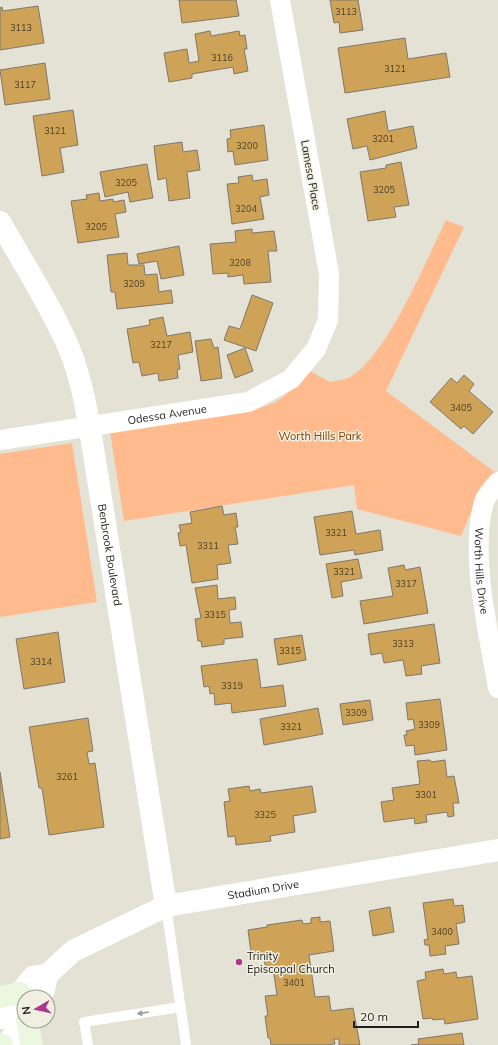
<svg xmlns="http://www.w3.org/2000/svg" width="498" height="1045" viewBox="0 0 498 1045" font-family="Mulish,sans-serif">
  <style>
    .green { fill: #ffbb8d }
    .building { fill: #cea357; stroke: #7e776c }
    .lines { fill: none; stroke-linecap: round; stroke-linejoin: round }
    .service { stroke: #fff; stroke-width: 10 }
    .minor { stroke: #fff; stroke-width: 20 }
    .tertiary { stroke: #fff; stroke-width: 22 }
    .secondary { stroke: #ebf7df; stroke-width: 22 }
    .oneway { fill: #9a9a98 }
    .poi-dot { fill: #ae3890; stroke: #f0efe1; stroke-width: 1.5 }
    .labels { text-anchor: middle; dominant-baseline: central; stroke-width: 3; stroke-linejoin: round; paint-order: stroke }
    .number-label { font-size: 9px; fill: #4b4029 }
    .street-label { font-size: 11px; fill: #1f1f1a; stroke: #f0efe1 }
    .park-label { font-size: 11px; fill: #803f01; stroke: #f0efe1 }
    .poi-label { font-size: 11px; fill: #1f1f1a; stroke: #f0efe1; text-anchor: start }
  </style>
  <rect width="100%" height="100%" fill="#e3e2d4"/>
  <g class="green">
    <path d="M446,220l18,7 -78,164 110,82 -25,39 -10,24 -104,-27 -3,-24 -230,36 -14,-89 142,-21 24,-9 14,-11 20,-20 20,11c6,-1 15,-2 20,-5 38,-22 76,-117 96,-157z"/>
    <polygon points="72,443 97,602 0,617 0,454"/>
  </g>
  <g class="building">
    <polygon points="179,0 236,0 239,16 182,23"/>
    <polygon points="330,0 358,0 363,30 340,33 339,22 334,23"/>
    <polygon points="38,6 44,43 0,50 0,8 2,7 3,11"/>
    <polygon points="210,31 211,36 239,31 240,36 245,35 247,49 244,49 248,71 234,74 233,67 192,74 192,78 169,82 164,53 187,49 189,63 199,61 195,34"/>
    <polygon points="405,38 408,59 446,53 450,77 345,93 338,48"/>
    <polygon points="45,63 50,99 5,105 0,70"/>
    <polygon points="73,110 78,145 60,148 64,172 42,176 33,116"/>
    <polygon points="385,111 388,131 413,126 417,148 370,160 367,146 353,149 347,119"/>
    <polygon points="264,125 268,160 235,165 233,151 228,152 227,139 231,138 230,130"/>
    <polygon points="182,142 183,152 197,150 200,170 187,172 190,198 169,201 166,178 158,180 154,146"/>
    <polygon points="401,162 409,205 394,207 396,217 368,221 360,172 386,168 386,165"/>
    <polygon points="147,164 153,198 130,202 128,192 105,197 100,172"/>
    <polygon points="252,175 253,181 267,179 269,195 260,197 264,219 232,224 227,184 239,183 238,177"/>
    <polygon points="99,193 100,201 113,199 113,202 124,200 126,212 115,214 119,237 78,243 71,201 87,199 86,195"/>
    <polygon points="252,229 252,233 274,231 277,251 268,251 271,282 244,284 243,275 228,277 228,273 213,274 210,244 236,242 235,231"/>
    <polygon points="179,246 184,275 161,279 157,261 139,264 137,254"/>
    <polygon points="127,253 128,265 144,265 145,275 157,274 159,292 171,290 173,303 117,309 115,292 111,292 107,255"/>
    <polygon points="252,295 273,303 256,351 224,340 229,326 240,329"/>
    <polygon points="163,317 167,336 190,332 193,352 178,355 180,369 177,370 178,378 159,381 158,373 142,376 139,362 133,363 127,329 150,325 149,320"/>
    <polygon points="211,339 214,348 218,347 222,378 201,381 195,341"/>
    <polygon points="245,348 253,371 235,378 227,355"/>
    <polygon points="464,375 474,384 469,391 493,412 473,434 464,426 461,429 430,402 451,378 457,383"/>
    <polygon points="222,506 224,515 236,513 238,527 235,527 238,544 228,545 231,563 217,565 218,579 192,583 186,545 180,546 178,533 181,532 179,525 192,523 190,512"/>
    <polygon points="352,511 356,534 380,530 383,550 355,555 354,550 320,555 314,517"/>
    <polygon points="358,559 362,578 341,582 343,596 332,598 326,564"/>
    <polygon points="404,565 405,570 420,567 428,613 364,624 360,601 393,596 388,568"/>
    <polygon points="217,585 218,599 235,597 236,609 229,610 230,623 241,622 243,637 224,639 224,644 202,647 201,641 198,641 195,619 201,618 195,588"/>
    <polygon points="434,624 440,663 421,666 422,674 406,676 403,660 384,663 382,653 371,655 368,634"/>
    <polygon points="58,632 65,682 24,689 16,639"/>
    <polygon points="302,635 306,660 278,665 274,639"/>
    <polygon points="257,659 261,688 283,685 286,706 232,713 231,703 215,705 214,693 210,694 209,686 204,687 201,666"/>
    <polygon points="440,699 447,750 415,755 414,745 406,746 404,735 407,735 406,731 415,729 413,719 408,720 406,703"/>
    <polygon points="370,700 373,720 343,725 340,704"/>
    <polygon points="318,708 323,734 264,745 260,719"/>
    <polygon points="88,718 93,751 87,752 89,764 95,763 104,827 49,835 42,788 39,788 29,727"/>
    <polygon points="430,760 431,762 445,760 447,777 454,776 459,803 453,803 454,816 448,817 447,812 426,815 427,822 415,824 414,818 384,822 381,802 394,800 392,788 420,784 417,761"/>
    <polygon points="0,772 10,837 0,839"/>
    <polygon points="249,786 250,791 260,789 261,793 312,786 316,812 293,816 295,832 270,836 271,841 236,845 235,836 228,837 224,802 230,801 228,789"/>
    <polygon points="453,899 454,906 463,905 465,922 456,924 459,944 445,946 446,954 430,956 429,945 425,945 424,940 428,939 423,903"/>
    <polygon points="390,907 394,932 373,936 369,911"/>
    <polygon points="320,917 320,922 330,921 334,951 309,955 315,997 329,996 331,1011 353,1008 360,1045 339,1045 339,1039 334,1039 335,1044 327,1045 271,1045 270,1038 268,1038 265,1016 268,1016 265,996 277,995 273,968 266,969 264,959 252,960 248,930 267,927 267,925 302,920 303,924 311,923 311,918"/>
    <polygon points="443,969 444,974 456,972 457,978 472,976 478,1019 445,1024 444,1019 433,1020 432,1018 423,1019 417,981 426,979 425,972"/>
    <polygon points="462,1033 464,1045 411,1045 419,1044 418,1039"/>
  </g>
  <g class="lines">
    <g class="service">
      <polyline points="166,906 186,1045"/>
      <polyline points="88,1045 84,1022 181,1007"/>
    </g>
    <g class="minor">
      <path id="s1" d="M0,440l248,-38 43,-23 25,-30 12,-29 1,-46 -49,-274"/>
      <path id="s2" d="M498,482c-4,6 -12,13 -14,20 -15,54 5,131 14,186"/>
    </g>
    <g class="tertiary">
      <path id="s3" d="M0,222c23,41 50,82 69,126 16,39 21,84 28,125l69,433"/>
      <polyline points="38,997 44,990 47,975"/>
      <path id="s4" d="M0,1018l33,-41 14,-2 26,-24 93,-45 332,-56"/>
      <polyline points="7,1045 24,1018"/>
    </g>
    <g class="secondary">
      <polyline points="0,997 20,993"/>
      <polyline points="27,1021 32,1045"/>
      <polyline points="0,1044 2,1045"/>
    </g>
  </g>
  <defs><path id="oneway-solid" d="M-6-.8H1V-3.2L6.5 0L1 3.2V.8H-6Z"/></defs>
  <use class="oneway" href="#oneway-solid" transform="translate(143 1013) rotate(171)"/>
  <circle class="poi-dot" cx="239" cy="962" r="4"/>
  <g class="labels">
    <g class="number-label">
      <text x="346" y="11">3113</text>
      <text x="21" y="27">3113</text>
      <text x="222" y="57">3116</text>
      <text x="395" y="68">3121</text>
      <text x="25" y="84">3117</text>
      <text x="55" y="130">3121</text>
      <text x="383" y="138">3201</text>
      <text x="247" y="145">3200</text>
      <text x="126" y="182">3205</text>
      <text x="384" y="189">3205</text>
      <text x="246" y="208">3204</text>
      <text x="96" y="226">3205</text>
      <text x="240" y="262">3208</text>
      <text x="134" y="283">3209</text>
      <text x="161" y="344">3217</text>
      <text x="461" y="407">3405</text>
      <text x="336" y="532">3321</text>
      <text x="208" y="545">3311</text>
      <text x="344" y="571">3321</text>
      <text x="406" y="583">3317</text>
      <text x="215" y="614">3315</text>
      <text x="403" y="643">3313</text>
      <text x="290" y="650">3315</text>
      <text x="41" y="661">3314</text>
      <text x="232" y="685">3319</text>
      <text x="356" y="712">3309</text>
      <text x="429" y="724">3309</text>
      <text x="291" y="726">3321</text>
      <text x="67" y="776">3261</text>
      <text x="426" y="794">3301</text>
      <text x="265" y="814">3325</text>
      <text x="442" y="931">3400</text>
      <text x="294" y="982">3401</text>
    </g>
    <g class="street-label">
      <text transform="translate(311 175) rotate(80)">Lamesa Place</text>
      <text stroke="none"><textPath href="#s1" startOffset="169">Odessa Avenue</textPath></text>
      <text stroke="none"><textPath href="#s3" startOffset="355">Benbrook Boulevard</textPath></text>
      <text stroke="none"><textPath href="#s2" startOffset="94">Worth Hills Drive</textPath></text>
      <text stroke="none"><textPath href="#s4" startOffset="304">Stadium Drive</textPath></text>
    </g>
    <g class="park-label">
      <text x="320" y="436">Worth Hills Park</text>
    </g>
    <g class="poi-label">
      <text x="247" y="956">Trinity<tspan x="247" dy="13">Episcopal Church</tspan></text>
    </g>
  </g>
  <g transform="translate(36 1009) rotate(261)"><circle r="19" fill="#f0efe1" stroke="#9c9c91"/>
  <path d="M0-3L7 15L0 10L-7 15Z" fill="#ae3890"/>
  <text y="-6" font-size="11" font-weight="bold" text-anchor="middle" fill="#1f1f1a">N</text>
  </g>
  <path d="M354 1021v6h64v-6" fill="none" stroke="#1f1f1a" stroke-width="2"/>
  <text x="360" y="1021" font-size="12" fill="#1f1f1a" stroke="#f0efe1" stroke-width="3" paint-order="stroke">20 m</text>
</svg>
